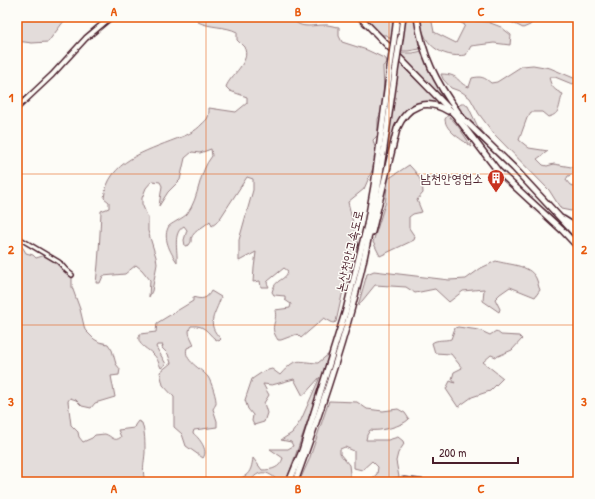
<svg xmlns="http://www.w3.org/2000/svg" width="595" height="499" viewBox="0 0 595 499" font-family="'Patrick Hand','Poor Story',sans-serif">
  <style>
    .green { fill: #e3dcda; stroke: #967e82 }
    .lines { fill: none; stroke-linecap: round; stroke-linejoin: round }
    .street-casing { stroke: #4a1f2b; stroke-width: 6 }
    .secondary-casing { stroke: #4a1f2b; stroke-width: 7 }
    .highway-casing { stroke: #4a1f2b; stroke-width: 8 }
    .street { stroke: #fdfcf7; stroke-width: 3 }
    .secondary { stroke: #fdfcf7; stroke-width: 4 }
    .highway { stroke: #fdfcf7; stroke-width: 5 }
    .highway-bridge-casing { stroke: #4a1f2b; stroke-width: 8; stroke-linecap: butt }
    .highway-bridge { stroke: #fdfcf7; stroke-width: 5 }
    .grid { fill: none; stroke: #e8590c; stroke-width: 1; stroke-opacity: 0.55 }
    .labels { text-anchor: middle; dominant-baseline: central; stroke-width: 3; stroke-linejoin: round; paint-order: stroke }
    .poi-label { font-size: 13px; fill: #4a1f2b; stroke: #fdfcf7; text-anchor: end }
    .street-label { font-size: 13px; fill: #4a1f2b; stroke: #fdfcf7 }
    .neatline { fill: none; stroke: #e8590c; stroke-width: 1.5 }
    .grid-label { font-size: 13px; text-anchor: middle; font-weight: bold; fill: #e8590c }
  </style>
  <rect width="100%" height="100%" fill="#fdfcf7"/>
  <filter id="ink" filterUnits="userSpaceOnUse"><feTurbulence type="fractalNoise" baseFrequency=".025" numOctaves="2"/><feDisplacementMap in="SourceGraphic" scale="8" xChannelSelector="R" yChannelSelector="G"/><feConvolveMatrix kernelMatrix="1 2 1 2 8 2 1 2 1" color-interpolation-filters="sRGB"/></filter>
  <g filter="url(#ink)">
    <g class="green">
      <polygon points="17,17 65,17 64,21 48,42 32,43 17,41"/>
      <path d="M199,17h93c6,13 21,8 31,8 5,-1 11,2 16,2v9l3,6 25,8 19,9 1,4 -4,3 1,27 -2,17 -4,9v16l-5,5 3,12 -1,11 -4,10 -7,16 -16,13 10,42 -2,10 -6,11 1,10 -9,20 -6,27 -3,1 -9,-5 -23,20 -4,-4 -16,6h-3c-10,-15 0,-16 -3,-30l15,-2 1,-4 -6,-4v-4l-11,-1 -2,-3c3,-14 14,-11 16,-21l-4,-3 -16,13 -1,2 2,4h-8l-1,-6 -7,1 1,-14 2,-16 -17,9v-21l14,-50v-11l-6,-2 -26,40 -5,6 -4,3 -2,-5c-7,7 -20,11 -19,21l-2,3 -4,1 -1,-6 3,-10 -3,-4c-12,7 -6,24 -7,36 -7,-10 -15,-25 -8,-36 5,-4 14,-8 18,-12 13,-17 11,-41 25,-58l-1,-7 -11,4 -8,-1 -7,6 -5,22 -12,12 -9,14 3,-20 -2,-4 -8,-1 -6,7 -4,10v6l6,14v13l8,26 1,7 -5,27 -3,6 1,-17 -8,-10 -6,-5 -11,9 -22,2 -3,7h-4c3,-24 4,-48 5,-72l8,-3v-6l-5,-4c4,-37 42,-47 72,-59 9,-3 19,-7 26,-15 2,-2 5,-4 6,-7 1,-2 1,-6 1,-9l27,4 11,-9v-6l-17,-6 -4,-4c4,-12 26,-25 18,-40 -2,-2 -5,-5 -7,-7v-8c-11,-6 -27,-4 -39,-10l-1,-3z"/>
      <polygon points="365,17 394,17 391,40 387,35 381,35"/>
      <polygon points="405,17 414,17 420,49 408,51 401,51"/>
      <path d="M421,17h10l3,15 22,11 9,-18 -15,-8h18l8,4 12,1 13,5 10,8 -1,10 -16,-2 -23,3 -5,9c-25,4 -46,-12 -45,-38z"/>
      <polygon points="501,17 525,17 533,22 530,25 523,28"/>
      <polygon points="422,51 428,69 447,102 400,54 401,53 413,53"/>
      <polygon points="399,63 443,107 428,103 402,116 380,195"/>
      <path d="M533,65l17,3 26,11 -1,4 -3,1 -17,-7h-6c2,10 5,13 14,17 -5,10 -1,20 -15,23l-6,-5h-11l-4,6 -8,22 10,8 19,3 -11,8 6,6 4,1 7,-2 23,4 -6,7 -3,1 -2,4 4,5 4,1 4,-4v25l-7,4 -10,-2 -12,-19 -55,-56 -15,-20 -9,-16 -8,-6 -11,-4 -8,-9 -2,-5c20,0 15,9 28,13l3,-9c9,-2 12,-1 19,5l6,-1 25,-16z"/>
      <path d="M461,104h3l4,2 9,19 10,12c-12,-8 -23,-18 -30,-30z"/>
      <path d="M448,115l10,11 14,21c-9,-7 -27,-16 -27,-28z"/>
      <path d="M409,165c8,8 14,16 14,28l-6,7 5,12 -9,2 -4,3v11l6,9 -1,3 -34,16 -7,-14 12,-38 3,-25z"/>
      <path d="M18,240l8,13 7,2 3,3 10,-3 26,22v10l8,22 5,21 9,9 5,3 9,2 4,6 4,14 4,5 -1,6 -8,1 4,21 -20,6 -4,5 -9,-2 -6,-6 -6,-2 -2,3 3,24 7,7 1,5 4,5 9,-4 3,-3c3,0 7,-1 10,-1 7,2 9,9 16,3l-3,-7 16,-2 1,-3 3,-4 4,2c3,10 3,19 3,30 -1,11 -3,18 0,29h-128z"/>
      <path d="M496,261c12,4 33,3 40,17 2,4 2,8 4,12l-5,7 -25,-10 -10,7 -5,5 5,10 -1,3 -16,-11 1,-12 -21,2 -14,11 -14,-13 -20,4 -9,-6 -31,-2 -17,21 9,-32 7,-3 75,9 17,-1 15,-11z"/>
      <path d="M211,291l10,6c-6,19 -16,26 0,42l-2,2c-11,-4 -11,-17 -28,-15 -5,7 1,12 3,19l-7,3c-4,13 14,20 21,29 3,4 9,22 8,27 -1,2 -2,3 -3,5l4,12v6l-23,3 -1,3c6,5 16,17 10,25l-17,-12 -4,-12 -8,-7v-30l-11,-12 -3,-13 11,-9 -3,-9 -6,-6 1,-3h-6l-1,2 10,17 -5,4c-2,-4 -4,-11 -8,-14 -6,-6 -18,-10 -13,-20l16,-2 1,-9 36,-22v-4c9,3 14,2 18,-6z"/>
      <path d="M458,327l21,3 11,5 6,-4 5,4 18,1 3,3 -10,11 -16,7 -5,-2 -8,7 20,16 -13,13 -18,6 -14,10 -12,-18 4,-8 5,2 -3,-4 2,-7 8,-4 -11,-14 -16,-1 -3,-10c5,-4 12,-2 19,-4l4,-11z"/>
      <path d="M330,353l-9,30 -35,99h-9v-2c-9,-9 -19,-11 -27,2h-13c2,-3 4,-4 8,-6 6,-4 7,-11 8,-18l9,12c10,0 18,-2 21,-12l-13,-9h18l5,-3 -2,-4 -10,-2 11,-7 9,-13 19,-43 -17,19 -9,-17 -22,6 -9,-1 6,11 -5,8 3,10 -3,9 -10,3 -2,-4 1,-6 -5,-6 -3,-9 7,-21 12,-8 8,-2 8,6c17,-19 16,-13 38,-12z"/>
      <path d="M329,401l28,1 10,7 16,2 15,-2 7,4 4,6c-6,7 -30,13 -39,11l-3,5 -1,5h22l10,-3 5,4 1,3 -6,9 -2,8 3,16 -16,5h-15l9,-8 1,-7 -6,-6 -10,9 -8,-2v-17l-9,-4 -5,2v5l9,11 2,17h-52l10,-22z"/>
    </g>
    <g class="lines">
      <defs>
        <polyline id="street" points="17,237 59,262 66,270 72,275"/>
        <g id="secondary">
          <polyline points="17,108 52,75 86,38 111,17"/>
          <polyline points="387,482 404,480 422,482"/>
        </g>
        <g id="highway">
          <polyline points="360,17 455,115 498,171 563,231 578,247"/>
          <path d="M417,17c5,38 19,65 41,95"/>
          <polyline points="395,33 397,17"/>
          <polyline points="400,39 403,17"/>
          <polyline points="455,111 514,168 578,237"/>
          <polyline points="563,219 571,224 578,226"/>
          <path d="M372,232l25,-103c10,-24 29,-31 51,-18"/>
          <polyline points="289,482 302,451 346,310 367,225 374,186 390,68"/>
          <path d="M295,482c21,-58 41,-116 57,-175 21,-77 32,-156 43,-235"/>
        </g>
      </defs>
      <use href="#street" class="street-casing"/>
      <use href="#secondary" class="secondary-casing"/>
      <use href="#highway" class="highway-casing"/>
      <use href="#street" class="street"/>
      <use href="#secondary" class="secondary"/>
      <use href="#highway" class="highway"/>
      <defs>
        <g id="highway-bridge">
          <polyline points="390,68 395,33"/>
          <polyline points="395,72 400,39"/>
        </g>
      </defs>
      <use href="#highway-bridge" class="highway-bridge-casing"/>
      <use href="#highway-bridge" class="highway-bridge"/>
    </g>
  </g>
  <path class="grid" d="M206,17v465M389,17v465M17,174h561M17,325h561"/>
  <defs>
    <symbol id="building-pin" viewBox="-11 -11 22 30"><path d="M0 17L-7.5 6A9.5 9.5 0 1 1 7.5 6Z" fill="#c8321e" stroke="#fdfcf7"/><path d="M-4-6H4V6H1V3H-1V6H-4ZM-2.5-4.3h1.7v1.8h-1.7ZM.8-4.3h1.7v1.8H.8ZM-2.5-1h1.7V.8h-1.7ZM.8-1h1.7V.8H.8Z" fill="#fff"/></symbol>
  </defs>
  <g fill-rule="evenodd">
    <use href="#building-pin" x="486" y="168" width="20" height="27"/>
  </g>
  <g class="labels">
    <g class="poi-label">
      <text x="483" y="178">남천안영업소</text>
    </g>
    <g class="street-label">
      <text transform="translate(349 251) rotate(-77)">논산천안고속도로</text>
    </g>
  </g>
  <rect width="595" height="499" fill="none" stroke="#fdfcf7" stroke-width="44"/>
  <path d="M433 457v6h85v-6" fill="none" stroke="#4a1f2b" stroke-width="2"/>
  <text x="439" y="457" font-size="12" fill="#4a1f2b" stroke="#fdfcf7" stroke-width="3" paint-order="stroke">200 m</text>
  <rect x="22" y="22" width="551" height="455" class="neatline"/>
  <g class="grid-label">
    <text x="114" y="16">A</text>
    <text x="298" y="16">B</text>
    <text x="481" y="16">C</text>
    <text x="11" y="102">1</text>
    <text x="584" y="102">1</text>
    <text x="11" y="254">2</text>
    <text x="584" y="254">2</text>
    <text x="11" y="406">3</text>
    <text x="584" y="406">3</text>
    <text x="114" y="493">A</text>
    <text x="298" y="493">B</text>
    <text x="481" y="493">C</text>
  </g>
</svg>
